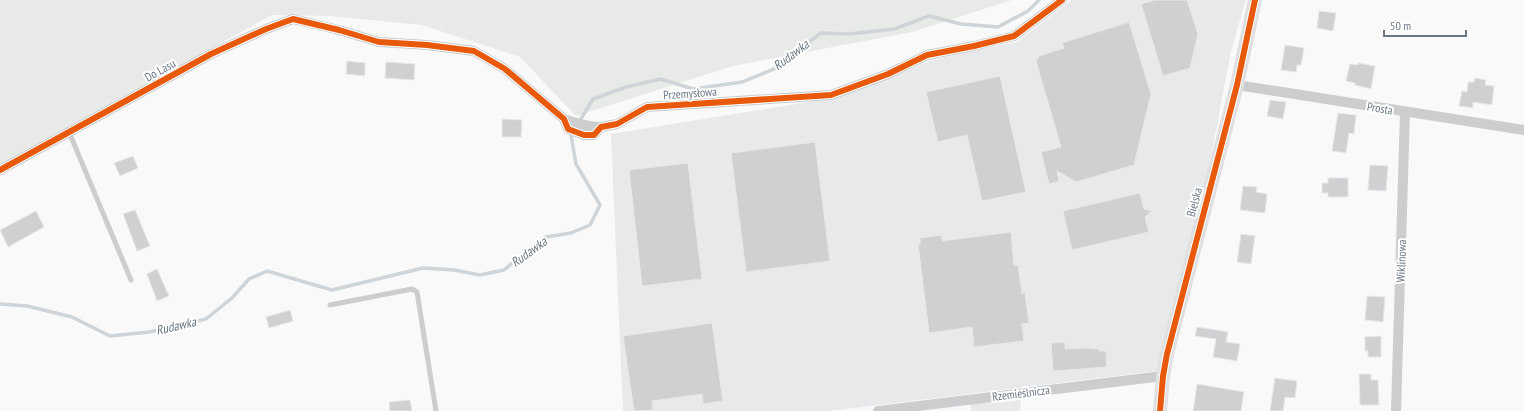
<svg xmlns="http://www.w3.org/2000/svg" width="1524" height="411" viewBox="0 0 1524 411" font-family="'PT Sans Narrow',sans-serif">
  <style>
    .built { fill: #e7e9ea }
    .green { fill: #e7eae6 }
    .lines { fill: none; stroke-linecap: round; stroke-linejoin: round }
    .stream { stroke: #ced4d7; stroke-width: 3.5 }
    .building { fill: #cfd0d2; stroke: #e8e8e8 }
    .lane { stroke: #cccdce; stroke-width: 5 }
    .street { stroke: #cccdce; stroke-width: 10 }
    .secondary { stroke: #e0e0e1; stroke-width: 14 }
    .cycleway-casing { stroke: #fff; stroke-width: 8 }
    .cycleway { stroke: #e8590c; stroke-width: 6 }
    .labels { text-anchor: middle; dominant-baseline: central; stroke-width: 4; stroke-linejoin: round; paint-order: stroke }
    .street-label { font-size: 12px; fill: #6b7786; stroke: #fff }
    .water-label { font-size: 13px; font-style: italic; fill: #677781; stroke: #fff }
  </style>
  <rect width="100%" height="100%" fill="#f9f9f9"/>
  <g class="built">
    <polygon points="1072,0 1246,0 1231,51 1206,183 1157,371 829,411 623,411 611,134 834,98 892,77 932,60 1017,42"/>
    <polygon points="1021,400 1020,411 971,411 970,404"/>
  </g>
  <polygon class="green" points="0,0 1012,0 912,32 733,66 576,116 520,57 422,25 329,16 272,15 0,164"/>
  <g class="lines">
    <g class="stream">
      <polyline points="579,122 593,99 626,87 661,79 693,89 742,82 774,69 821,33 849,34 894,29 929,16 961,24 998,27 1028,11 1039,0"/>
      <polyline points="0,304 27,306 72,317 110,336 149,332 206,319 232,298 249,279 267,271 332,290 423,268 454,270 480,275 504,270 525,252 546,237 571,233 590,225 600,205 576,164 571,135 573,133"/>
    </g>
  </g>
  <g class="building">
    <polygon points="1155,0 1187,0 1198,34 1190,68 1163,76 1141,4"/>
    <polygon points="1319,11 1336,13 1333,31 1317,28"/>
    <polygon points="1129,22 1151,94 1134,165 1076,182 1057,171 1059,181 1049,184 1041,152 1061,147 1036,61 1039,56 1064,48 1062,43"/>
    <polygon points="1285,45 1304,48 1301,65 1297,65 1296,72 1281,70"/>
    <polygon points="347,61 365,63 365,76 346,74"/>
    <polygon points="386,62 415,64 414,80 385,78"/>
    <polygon points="1358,63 1375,66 1371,89 1355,85 1355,83 1346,81 1350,64 1358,65"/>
    <polygon points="1000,76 1026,192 982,201 967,135 938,142 926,92"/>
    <polygon points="1475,78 1486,80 1485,85 1494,86 1492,105 1473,102 1473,108 1459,106 1462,91 1467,92 1468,82 1474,82"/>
    <polygon points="1270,100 1286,102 1283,119 1267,116"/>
    <polygon points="1338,113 1356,115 1354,134 1349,133 1346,153 1332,151"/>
    <polygon points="502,119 522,120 521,137 502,137"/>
    <polygon points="815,142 830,261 746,272 731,153"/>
    <polygon points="133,156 138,168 120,176 114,163"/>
    <polygon points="688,163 702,279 642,286 629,170"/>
    <polygon points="1370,165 1388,166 1386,191 1368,190"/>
    <polygon points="1328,178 1348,178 1348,197 1328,197 1328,193 1322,193 1322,183 1328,183"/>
    <polygon points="1243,186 1257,187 1256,192 1267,194 1265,213 1240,210"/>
    <polygon points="1140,193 1144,209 1152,211 1145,217 1149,232 1072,250 1063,211"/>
    <polygon points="135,210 150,246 137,251 123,214"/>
    <polygon points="36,211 44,227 8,247 0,230"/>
    <polygon points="1011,232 1014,265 1018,265 1022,294 1025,293 1029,323 1022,324 1024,341 974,347 972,327 929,333 918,244 920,244 920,238 942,235 942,241"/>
    <polygon points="1241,234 1255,236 1251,264 1237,262"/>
    <polygon points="157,269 169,296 157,301 147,274"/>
    <polygon points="1367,296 1385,297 1383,322 1365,320"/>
    <polygon points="290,310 293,321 269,328 266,317"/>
    <polygon points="712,323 723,401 703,404 702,394 652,401 653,410 634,411 623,336"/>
    <polygon points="1197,327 1228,332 1226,342 1240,344 1237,361 1213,357 1216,339 1195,336"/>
    <polygon points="1381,336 1381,357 1368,357 1368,351 1365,351 1365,337"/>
    <polygon points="1065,342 1065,349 1089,348 1099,349 1099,351 1106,351 1107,367 1053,371 1051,343"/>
    <polygon points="1359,374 1371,374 1371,380 1378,380 1379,405 1360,405"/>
    <polygon points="1275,378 1297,381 1295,398 1285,397 1283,411 1270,411"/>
    <polygon points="1197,384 1244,392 1241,411 1193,411"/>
    <polygon points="410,400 412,411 390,411 389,402"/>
  </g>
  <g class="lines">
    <g class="lane">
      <polyline points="69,132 131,280"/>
      <polyline points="330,305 412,289 417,292 436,411"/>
    </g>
    <g class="street">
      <polyline points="1237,85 1524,130"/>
      <path d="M564,119c13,5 23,8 37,8"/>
      <polyline points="0,170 211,54 266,29 293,19 339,30 379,42 427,45 474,51 505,69 564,119 568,129 584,135 594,135 601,127 617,124 647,107 831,95 888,74 927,55 974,46 1014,36 1062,0"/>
      <polyline points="878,411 1163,376"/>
      <polyline points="1396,411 1405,112"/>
    </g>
    <polyline class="secondary" points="1160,411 1163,376 1167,354 1237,85 1255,0"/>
    <defs>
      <g id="cycleway">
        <polyline points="0,170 211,54 266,29 293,19 339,30 379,42 427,45 474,51 505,69 564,119 568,129 584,135 594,135 601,127 617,124 647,107 831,95 888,74 927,55 974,46 1014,36 1062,0"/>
        <polyline points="1160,411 1163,376 1167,354 1237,85 1255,0"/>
      </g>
    </defs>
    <use href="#cycleway" class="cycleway-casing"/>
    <use href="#cycleway" class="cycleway"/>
  </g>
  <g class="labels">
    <g class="street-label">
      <text transform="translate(160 70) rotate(-29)">Do Lasu</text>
      <text transform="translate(690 93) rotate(-4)">Przemysłowa</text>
      <text transform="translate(1380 108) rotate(9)">Prosta</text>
      <text transform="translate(1194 202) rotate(-75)">Bielska</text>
      <text transform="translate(1401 261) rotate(-88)">Wiklinowa</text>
      <text transform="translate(1021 393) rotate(-7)">Rzemieślnicza</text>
    </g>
    <g class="water-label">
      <text transform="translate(791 55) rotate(-37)">Rudawka</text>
      <text transform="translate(529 252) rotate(-36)">Rudawka</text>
      <text transform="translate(176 326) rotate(-13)">Rudawka</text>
    </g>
  </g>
  <path d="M1384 30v6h82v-6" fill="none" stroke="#6b7786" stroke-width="2"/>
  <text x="1390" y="30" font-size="12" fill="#6b7786" stroke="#ffffff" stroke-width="3" paint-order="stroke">50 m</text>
</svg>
